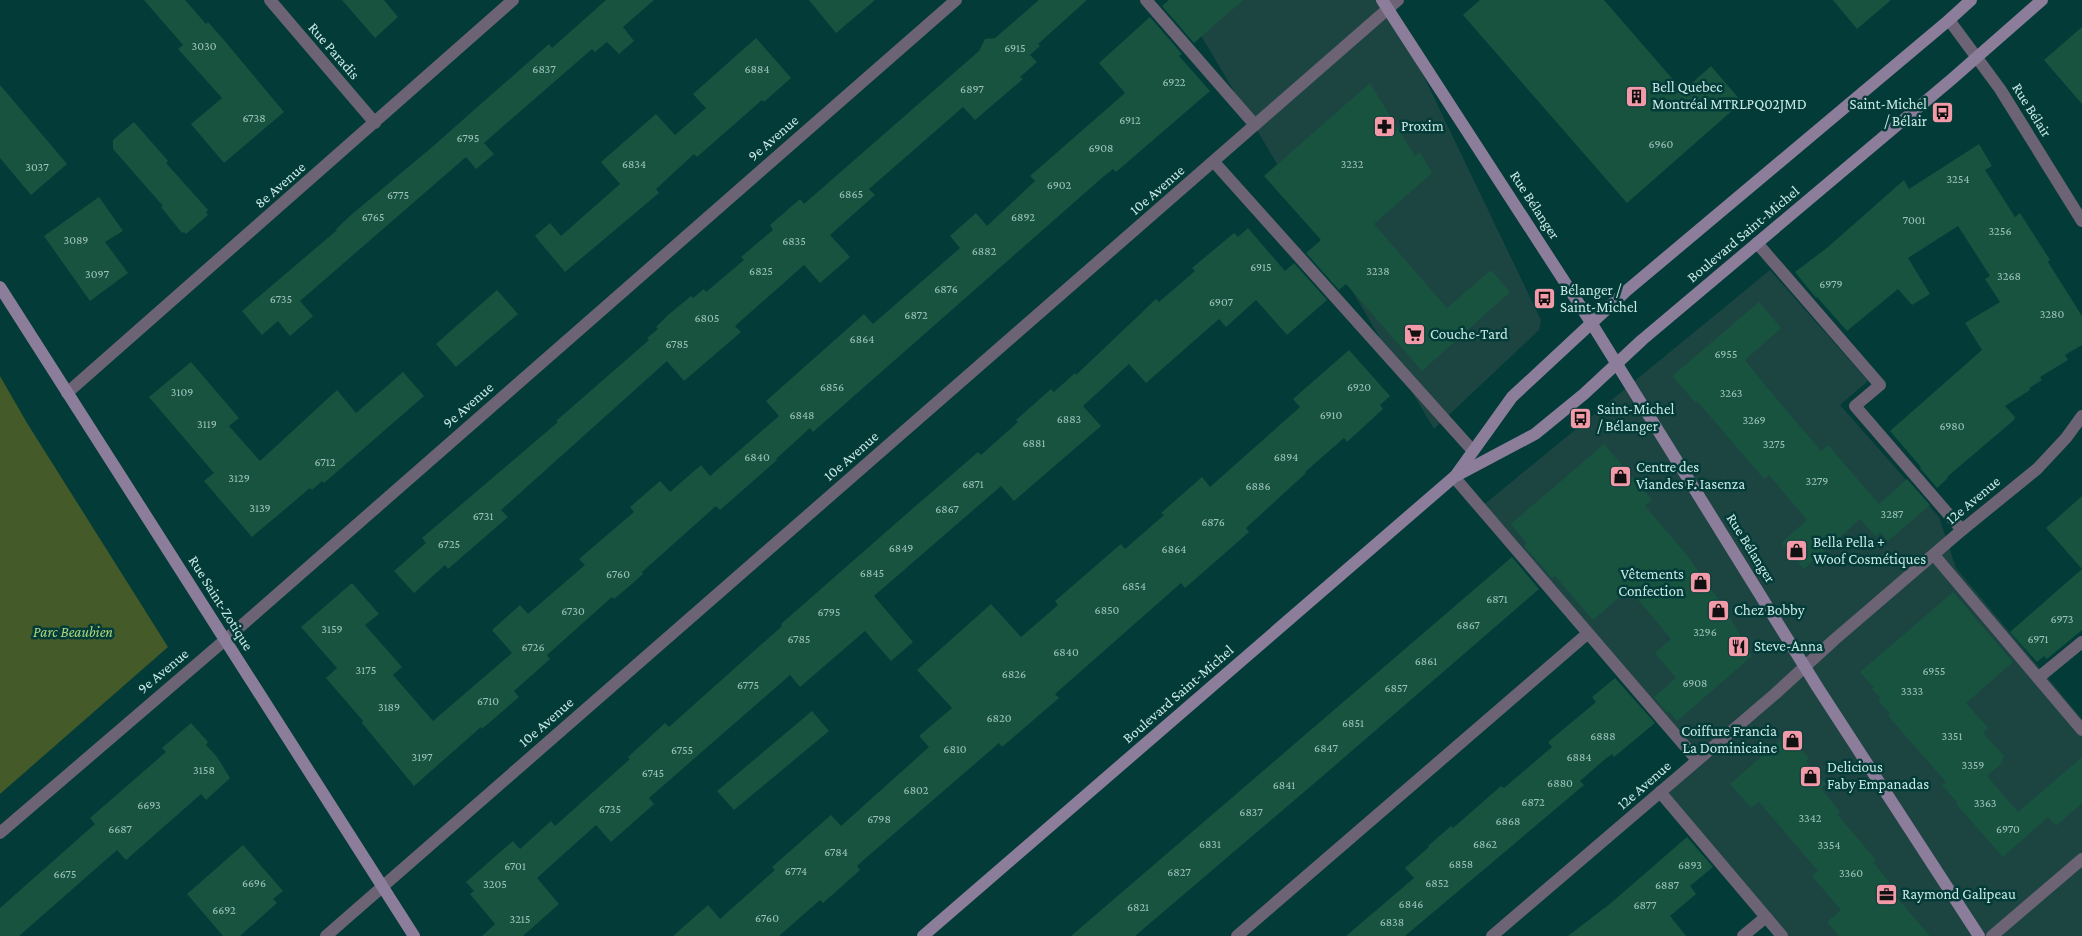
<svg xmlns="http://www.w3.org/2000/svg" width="2082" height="936" viewBox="0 0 2082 936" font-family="'Crimson Pro',serif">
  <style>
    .built { fill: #1c4542 }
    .green { fill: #445a28 }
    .building { fill: #185340 }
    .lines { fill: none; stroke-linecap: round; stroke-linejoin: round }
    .lane { stroke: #6c6375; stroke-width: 12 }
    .street { stroke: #6c6375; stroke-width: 12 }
    .secondary { stroke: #8c7d9a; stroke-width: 12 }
    .labels { text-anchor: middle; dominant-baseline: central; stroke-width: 5; stroke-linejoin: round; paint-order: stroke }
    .number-label { font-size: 12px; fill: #9dc4bc }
    .street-label { font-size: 15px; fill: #c9e9e5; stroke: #023b38 }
    .poi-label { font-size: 15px; fill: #c9e9e5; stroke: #023b38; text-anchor: start }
    .park-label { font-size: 15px; font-style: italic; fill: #aed57d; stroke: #023b38 }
  </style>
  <rect width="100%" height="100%" fill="#023b38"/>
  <g class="built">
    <polygon points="1180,0 1398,0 1388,9 1401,29 1541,320 1539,330 1434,429"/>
    <polygon points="1770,270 1868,381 1840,405 1939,517 1956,568 2082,719 2082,936 1782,936 1660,792 1697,761 1481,507"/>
  </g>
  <polygon class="green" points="0,376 27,423 168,647 0,794"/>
  <g class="building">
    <polygon points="144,0 185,0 206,24 208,22 224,40 284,112 224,163 191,124 222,98 178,49 183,45"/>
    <polygon points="342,0 384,0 398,17 375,38"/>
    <polygon points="606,0 654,0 623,27 634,41 619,54 607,42 595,52 592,49 484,143 494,154 476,169 466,157 300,301 313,316 290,336 278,321 262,335 242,311 337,230 336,229 351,215 431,148 549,44 552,48"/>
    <polygon points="809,0 875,0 836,33"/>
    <polygon points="1039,0 1087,0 1038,44 1040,46 1030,55 1037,62 1020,77 1023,79 975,120 963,107 869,189 875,195 830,235 850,257 820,283 804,265 735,326 741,332 684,381 667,361 501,510 508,517 448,569 445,565 414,593 394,571 426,543 422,538 558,422 556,421 649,340 647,338 658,329 656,327 668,315 691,296 693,298 704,289 706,292 744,260 741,257 773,230 770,225 800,199 804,204 979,51 985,39 995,38"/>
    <polygon points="1169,0 1243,0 1194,43 1162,6"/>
    <polygon points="1480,0 1604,0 1683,91 1711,66 1742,102 1627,203 1463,15"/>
    <polygon points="1833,0 1891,0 1857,29"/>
    <polygon points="1150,17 1182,54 1179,56 1210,91 1116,172 1113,169 1103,177 813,432 810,428 776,459 777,460 720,510 716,506 642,572 643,574 633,583 614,599 612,597 547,655 550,659 514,691 519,697 482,729 481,727 414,786 362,723 363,721 326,678 337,668 301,627 352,583 379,614 365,625 402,667 393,675 433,721 512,653 492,630 520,605 528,614 585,565 579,559 634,512 630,507 660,481 670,492 701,465 710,476 779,416 766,401 864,314 873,324 960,248 950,236 976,213 987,226 1035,181 1030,176 1125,93 1099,63"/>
    <polygon points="2082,27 2082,104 2044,60"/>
    <polygon points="756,38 791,78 764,102 762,100 697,157 694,154 656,189 659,193 565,272 535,236 550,223 561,236 620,184 601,162 656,114 675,135 706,108 693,94"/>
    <polygon points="1370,83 1415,156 1420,152 1432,173 1374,224 1447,308 1491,270 1510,292 1422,371 1346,284 1339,290 1306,253 1321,240 1264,176"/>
    <polygon points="0,85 67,164 31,195 0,158"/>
    <polygon points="134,122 168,161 166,163 208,210 206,212 208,215 186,234 184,232 182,233 161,207 163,206 113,149 113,140"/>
    <polygon points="1979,144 1992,166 1985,170 2015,217 2020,213 2050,260 2048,262 2082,316 2082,345 2065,355 2068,360 2040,377 2042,380 2029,388 2030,390 2005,406 2015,417 2014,420 1947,477 1948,478 1937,488 1920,468 1921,467 1890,431 1982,350 1965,323 2000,302 1985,279 1990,276 1958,226 1908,258 1930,294 1912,305 1898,289 1847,331 1817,297 1816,298 1795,272 1828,247 1904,180 1909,189"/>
    <polygon points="99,197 123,231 105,242 128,273 90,301 44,236"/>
    <polygon points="1248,228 1285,271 1294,263 1327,300 1287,335 1256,300 1226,327 1219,319 1146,383 1129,364 1083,406 1101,426 1014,501 1001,486 874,596 913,642 891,661 865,631 800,687 790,675 649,798 654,804 611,842 596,825 537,878 559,904 523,936 482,936 495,924 470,894 474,891 466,882 513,841 520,849 551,821 555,826 630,759 628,757 665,723 669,727 782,626 781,624 903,517 978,452 981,455 1018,422 1016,420 1051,389 1054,392 1075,373 1076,375 1156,299 1159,302 1195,271 1192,268 1234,233 1238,237"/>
    <polygon points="497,290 518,314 456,367 436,344"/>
    <polygon points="1759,302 1781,328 1745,360 1764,384 1821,451 1828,445 1879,504 1907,479 1930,505 1888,541 1880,532 1876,537 1860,519 1804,569 1781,543 1807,520 1769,475 1764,479 1697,401 1695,402 1672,376"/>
    <polygon points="1349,350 1390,396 1380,405 1383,409 1347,442 1344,438 1305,472 1306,473 1246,528 1249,532 1240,540 1185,588 1181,583 1055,694 1059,698 1002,747 999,743 867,857 857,866 860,870 840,888 823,903 820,900 779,936 673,936 708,905 720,919 775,870 772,867 831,815 841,826 929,747 919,736 952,708 917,670 991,604 1021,637 1058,605 1055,601 1121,544 1125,549 1164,515 1161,513 1202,477 1210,487 1300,407 1293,399"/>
    <polygon points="191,362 239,418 229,426 260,461 337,390 356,413 403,372 424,396 324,483 322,481 312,490 310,488 252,537 204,481 214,473 149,397"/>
    <polygon points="1604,444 1652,500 1645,506 1686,554 1720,601 1752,656 1677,721 1669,711 1667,713 1654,697 1676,678 1655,653 1671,639 1629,589 1593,620 1555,576 1552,578 1524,546 1527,543 1511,524"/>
    <polygon points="2082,496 2082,630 2047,659 2044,656 2037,662 2010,632 2082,569 2046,528"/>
    <polygon points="1512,557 1539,589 1324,775 1135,936 1071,936"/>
    <polygon points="1953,592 2013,662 1966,703 1988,728 1983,733 2005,757 2001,760 2003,762 1987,776 2018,812 2082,757 2082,803 2056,826 2048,817 2003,857 1956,804 1957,802 1942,785 1946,782 1888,716 1890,714 1878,700 1880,698 1872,689 1874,688 1860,672"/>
    <polygon points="1615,678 1655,723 1614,757 1612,754 1604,760 1580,781 1584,785 1405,936 1346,936 1414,878 1405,868 1429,847 1428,846 1451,826 1453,828 1501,786 1504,788 1552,747 1548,742 1596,702 1592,697"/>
    <polygon points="812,711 829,731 734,810 717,791"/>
    <polygon points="191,723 208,742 206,745 217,757 230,778 206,800 201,794 126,860 117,850 19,936 0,936 0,908 95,824 90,818 166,752 162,748"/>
    <polygon points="1788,733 1809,758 1806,761 1826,784 1821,788 1840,812 1837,814 1876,860 1873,862 1897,892 1894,894 1930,936 1839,936 1827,922 1841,910 1812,876 1818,871 1759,802 1751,808 1730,784"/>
    <polygon points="1687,837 1713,867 1690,886 1696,894 1670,916 1686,936 1568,936 1611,903"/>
    <polygon points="243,845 283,891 273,899 277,903 240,936 223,936 187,894"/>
  </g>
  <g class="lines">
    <g class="lane">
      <polyline points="1146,0 1255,125"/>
      <polyline points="1214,162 1473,451"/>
      <polyline points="1757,243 1880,385 1855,406 1962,530"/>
      <polyline points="1454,477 1697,760"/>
      <polyline points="1934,555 2082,730"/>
      <polyline points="2038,678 2082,642"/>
      <polyline points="1660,792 1782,936"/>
      <polyline points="1237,936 1587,634"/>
      <polyline points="1743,936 1766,917"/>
    </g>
    <g class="street">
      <polyline points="270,0 375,123"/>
      <polyline points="1949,20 2000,89 2082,221"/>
      <polyline points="67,393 513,0"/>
      <polyline points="0,833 225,640 956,0"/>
      <polyline points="326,936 1398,0"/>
      <polyline points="1492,936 1775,694 1834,640 1962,530 2037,469 2066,438 2082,416"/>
      <polyline points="1992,936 2082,859"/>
    </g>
    <g class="secondary">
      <polyline points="1382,0 1592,324 1818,688 1979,936"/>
      <polyline points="0,287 414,936"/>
      <polyline points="1456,475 1512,397 1625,292 1949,20 1971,0"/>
      <polyline points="923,936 1454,477 1535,434 1584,394 1642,340 1952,79 2042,0"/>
    </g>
  </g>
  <defs>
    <symbol id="building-square" viewBox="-11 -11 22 22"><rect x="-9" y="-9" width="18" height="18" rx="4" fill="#f39aa9" stroke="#023b38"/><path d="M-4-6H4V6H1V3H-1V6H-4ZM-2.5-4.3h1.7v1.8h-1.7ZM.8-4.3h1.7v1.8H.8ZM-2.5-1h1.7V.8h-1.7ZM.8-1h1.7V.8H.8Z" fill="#111"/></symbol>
    <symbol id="bus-square" viewBox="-11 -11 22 22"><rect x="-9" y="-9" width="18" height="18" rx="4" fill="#f39aa9" stroke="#023b38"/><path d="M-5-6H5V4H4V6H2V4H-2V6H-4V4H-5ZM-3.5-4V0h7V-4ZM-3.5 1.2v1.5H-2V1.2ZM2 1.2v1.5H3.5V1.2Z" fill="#111"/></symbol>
    <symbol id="pharmacy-square" viewBox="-11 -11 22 22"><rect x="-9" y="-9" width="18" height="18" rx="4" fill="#f39aa9" stroke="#023b38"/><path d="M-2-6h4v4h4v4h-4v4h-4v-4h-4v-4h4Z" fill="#111"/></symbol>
    <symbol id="supermarket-square" viewBox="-11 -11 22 22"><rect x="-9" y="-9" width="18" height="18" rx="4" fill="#f39aa9" stroke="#023b38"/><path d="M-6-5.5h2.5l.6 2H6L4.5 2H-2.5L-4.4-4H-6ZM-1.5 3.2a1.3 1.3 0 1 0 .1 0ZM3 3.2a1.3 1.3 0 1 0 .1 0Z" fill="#111"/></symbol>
    <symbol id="shop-square" viewBox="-11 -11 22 22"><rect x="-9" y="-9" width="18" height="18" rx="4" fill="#f39aa9" stroke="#023b38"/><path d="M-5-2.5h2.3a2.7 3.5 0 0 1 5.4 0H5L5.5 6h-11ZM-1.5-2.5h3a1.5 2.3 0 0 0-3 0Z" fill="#111"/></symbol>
    <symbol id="restaurant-square" viewBox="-11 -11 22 22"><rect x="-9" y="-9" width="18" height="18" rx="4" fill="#f39aa9" stroke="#023b38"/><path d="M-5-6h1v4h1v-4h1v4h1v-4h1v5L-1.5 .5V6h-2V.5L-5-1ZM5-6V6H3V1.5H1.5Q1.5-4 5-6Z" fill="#111"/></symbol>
    <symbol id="office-square" viewBox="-11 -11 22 22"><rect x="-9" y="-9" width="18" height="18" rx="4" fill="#f39aa9" stroke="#023b38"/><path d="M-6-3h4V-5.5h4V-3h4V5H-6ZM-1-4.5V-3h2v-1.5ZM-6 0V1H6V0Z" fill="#111"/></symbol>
  </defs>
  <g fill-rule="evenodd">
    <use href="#building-square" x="1624" y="84" width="25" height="25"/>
    <use href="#bus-square" x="1930" y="100" width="25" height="25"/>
    <use href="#pharmacy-square" x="1372" y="114" width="25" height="25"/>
    <use href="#bus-square" x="1532" y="286" width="25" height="25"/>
    <use href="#supermarket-square" x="1402" y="322" width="25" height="25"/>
    <use href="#bus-square" x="1568" y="406" width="25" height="25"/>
    <use href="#shop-square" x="1608" y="464" width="25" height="25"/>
    <use href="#shop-square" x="1784" y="538" width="25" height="25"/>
    <use href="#shop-square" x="1688" y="570" width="25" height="25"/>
    <use href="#shop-square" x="1706" y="598" width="25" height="25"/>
    <use href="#restaurant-square" x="1726" y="634" width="25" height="25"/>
    <use href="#shop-square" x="1780" y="728" width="25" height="25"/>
    <use href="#shop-square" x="1798" y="764" width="25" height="25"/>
    <use href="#office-square" x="1874" y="882" width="25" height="25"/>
  </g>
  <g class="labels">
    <g class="number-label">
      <text x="204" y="46">3030</text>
      <text x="1015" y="48">6915</text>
      <text x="544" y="69">6837</text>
      <text x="757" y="69">6884</text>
      <text x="1174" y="82">6922</text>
      <text x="972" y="89">6897</text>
      <text x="254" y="118">6738</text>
      <text x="1130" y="120">6912</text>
      <text x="468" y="138">6795</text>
      <text x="1661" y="144">6960</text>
      <text x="1101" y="148">6908</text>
      <text x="634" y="164">6834</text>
      <text x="1352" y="164">3232</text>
      <text x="37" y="167">3037</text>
      <text x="1958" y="179">3254</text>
      <text x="1059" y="185">6902</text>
      <text x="851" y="194">6865</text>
      <text x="398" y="195">6775</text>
      <text x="373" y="217">6765</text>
      <text x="1023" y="217">6892</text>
      <text x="1914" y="220">7001</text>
      <text x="2000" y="231">3256</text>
      <text x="76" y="240">3089</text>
      <text x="794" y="241">6835</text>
      <text x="984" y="251">6882</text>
      <text x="1261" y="267">6915</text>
      <text x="761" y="271">6825</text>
      <text x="1378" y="271">3238</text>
      <text x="97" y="274">3097</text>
      <text x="2009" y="276">3268</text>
      <text x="1831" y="284">6979</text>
      <text x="946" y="289">6876</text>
      <text x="281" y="299">6735</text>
      <text x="1221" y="302">6907</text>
      <text x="2052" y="314">3280</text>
      <text x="916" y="315">6872</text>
      <text x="707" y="318">6805</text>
      <text x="862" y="339">6864</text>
      <text x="677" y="344">6785</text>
      <text x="1726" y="354">6955</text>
      <text x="832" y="387">6856</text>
      <text x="1359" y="387">6920</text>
      <text x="182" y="392">3109</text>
      <text x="1731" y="393">3263</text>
      <text x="802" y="415">6848</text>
      <text x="1331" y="415">6910</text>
      <text x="1069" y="419">6883</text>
      <text x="1754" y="420">3269</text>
      <text x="207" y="424">3119</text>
      <text x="1952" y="426">6980</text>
      <text x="1034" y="443">6881</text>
      <text x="1774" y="444">3275</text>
      <text x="757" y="457">6840</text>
      <text x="1286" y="457">6894</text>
      <text x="325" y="462">6712</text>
      <text x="239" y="478">3129</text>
      <text x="1817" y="481">3279</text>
      <text x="973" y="484">6871</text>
      <text x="1258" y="486">6886</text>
      <text x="260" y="508">3139</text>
      <text x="947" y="509">6867</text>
      <text x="1892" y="514">3287</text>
      <text x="483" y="516">6731</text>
      <text x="1213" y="522">6876</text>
      <text x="449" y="544">6725</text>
      <text x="901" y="548">6849</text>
      <text x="1174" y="549">6864</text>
      <text x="872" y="573">6845</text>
      <text x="618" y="574">6760</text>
      <text x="1134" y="586">6854</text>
      <text x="1497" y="599">6871</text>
      <text x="1107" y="610">6850</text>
      <text x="573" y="611">6730</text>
      <text x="829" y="612">6795</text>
      <text x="2062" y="619">6973</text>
      <text x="1468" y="625">6867</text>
      <text x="332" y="629">3159</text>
      <text x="1705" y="632">3296</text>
      <text x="799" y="639">6785</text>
      <text x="2038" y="639">6971</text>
      <text x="533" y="647">6726</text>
      <text x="1066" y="652">6840</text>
      <text x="1426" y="661">6861</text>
      <text x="366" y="670">3175</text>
      <text x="1934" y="671">6955</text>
      <text x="1014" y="674">6826</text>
      <text x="1695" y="683">6908</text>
      <text x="748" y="685">6775</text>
      <text x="1396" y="688">6857</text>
      <text x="1912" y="691">3333</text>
      <text x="488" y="701">6710</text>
      <text x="389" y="707">3189</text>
      <text x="999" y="718">6820</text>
      <text x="1353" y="723">6851</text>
      <text x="1603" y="736">6888</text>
      <text x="1952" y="736">3351</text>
      <text x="1326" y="748">6847</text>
      <text x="955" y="749">6810</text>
      <text x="682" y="750">6755</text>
      <text x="422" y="757">3197</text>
      <text x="1579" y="757">6884</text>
      <text x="1973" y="765">3359</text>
      <text x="204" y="770">3158</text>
      <text x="653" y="773">6745</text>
      <text x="1560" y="783">6880</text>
      <text x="1284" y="785">6841</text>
      <text x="916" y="790">6802</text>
      <text x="1533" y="802">6872</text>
      <text x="1985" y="803">3363</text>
      <text x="149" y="805">6693</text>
      <text x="610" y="809">6735</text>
      <text x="1251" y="812">6837</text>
      <text x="1810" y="818">3342</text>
      <text x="879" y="819">6798</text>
      <text x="1508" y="821">6868</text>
      <text x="120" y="829">6687</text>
      <text x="2008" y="829">6970</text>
      <text x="1210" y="844">6831</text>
      <text x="1485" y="844">6862</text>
      <text x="1829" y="845">3354</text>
      <text x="836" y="852">6784</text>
      <text x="1461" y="864">6858</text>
      <text x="1690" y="865">6893</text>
      <text x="515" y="866">6701</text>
      <text x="796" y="871">6774</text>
      <text x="1179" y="872">6827</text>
      <text x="1851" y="873">3360</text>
      <text x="65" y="874">6675</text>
      <text x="254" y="883">6696</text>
      <text x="1437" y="883">6852</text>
      <text x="495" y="884">3205</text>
      <text x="1667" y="885">6887</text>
      <text x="1411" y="904">6846</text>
      <text x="1645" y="905">6877</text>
      <text x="1138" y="907">6821</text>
      <text x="224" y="910">6692</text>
      <text x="767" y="918">6760</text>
      <text x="520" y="919">3215</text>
      <text x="1392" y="922">6838</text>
    </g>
    <g class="street-label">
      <text transform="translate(334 51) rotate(49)">Rue Paradis</text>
      <text transform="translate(2032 110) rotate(58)">Rue Bélair</text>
      <text transform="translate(773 138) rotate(-41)">9e Avenue</text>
      <text transform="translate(280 185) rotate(-41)">8e Avenue</text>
      <text transform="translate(1157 190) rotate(-41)">10e Avenue</text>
      <text transform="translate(1535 205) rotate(57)">Rue Bélanger</text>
      <text transform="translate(1743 234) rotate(-40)">Boulevard Saint-Michel</text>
      <text transform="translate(468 405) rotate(-41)">9e Avenue</text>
      <text transform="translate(851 456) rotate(-41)">10e Avenue</text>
      <text transform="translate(1973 500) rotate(-40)">12e Avenue</text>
      <text transform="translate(1751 548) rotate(58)">Rue Bélanger</text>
      <text transform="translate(221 603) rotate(58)">Rue Saint-Zotique</text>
      <text transform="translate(163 671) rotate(-40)">9e Avenue</text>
      <text transform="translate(1178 694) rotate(-41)">Boulevard Saint-Michel</text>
      <text transform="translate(546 722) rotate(-41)">10e Avenue</text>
      <text transform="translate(1644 785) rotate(-41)">12e Avenue</text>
    </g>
    <g class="poi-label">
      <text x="1652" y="87">Bell Quebec<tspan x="1652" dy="17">Montréal MTRLPQ02JMD</tspan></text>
      <text x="1927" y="104" text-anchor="end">Saint-Michel<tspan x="1927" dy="17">/ Bélair</tspan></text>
      <text x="1401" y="126">Proxim</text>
      <text x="1560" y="290">Bélanger /<tspan x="1560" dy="17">Saint-Michel</tspan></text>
      <text x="1430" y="334">Couche-Tard</text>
      <text x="1597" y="409">Saint-Michel<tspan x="1597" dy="17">/ Bélanger</tspan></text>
      <text x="1636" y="467">Centre des<tspan x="1636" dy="17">Viandes F. Iasenza</tspan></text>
      <text x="1813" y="542">Bella Pella +<tspan x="1813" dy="17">Woof Cosmétiques</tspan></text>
      <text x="1684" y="574" text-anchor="end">Vêtements<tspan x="1684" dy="17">Confection</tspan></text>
      <text x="1734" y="610">Chez Bobby</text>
      <text x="1754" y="646">Steve-Anna</text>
      <text x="1777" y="731" text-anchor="end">Coiffure Francia<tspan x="1777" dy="17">La Dominicaine</tspan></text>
      <text x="1827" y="767">Delicious<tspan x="1827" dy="17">Faby Empanadas</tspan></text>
      <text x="1902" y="894">Raymond Galipeau</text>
    </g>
    <g class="park-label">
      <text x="73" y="632">Parc Beaubien</text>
    </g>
  </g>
</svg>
